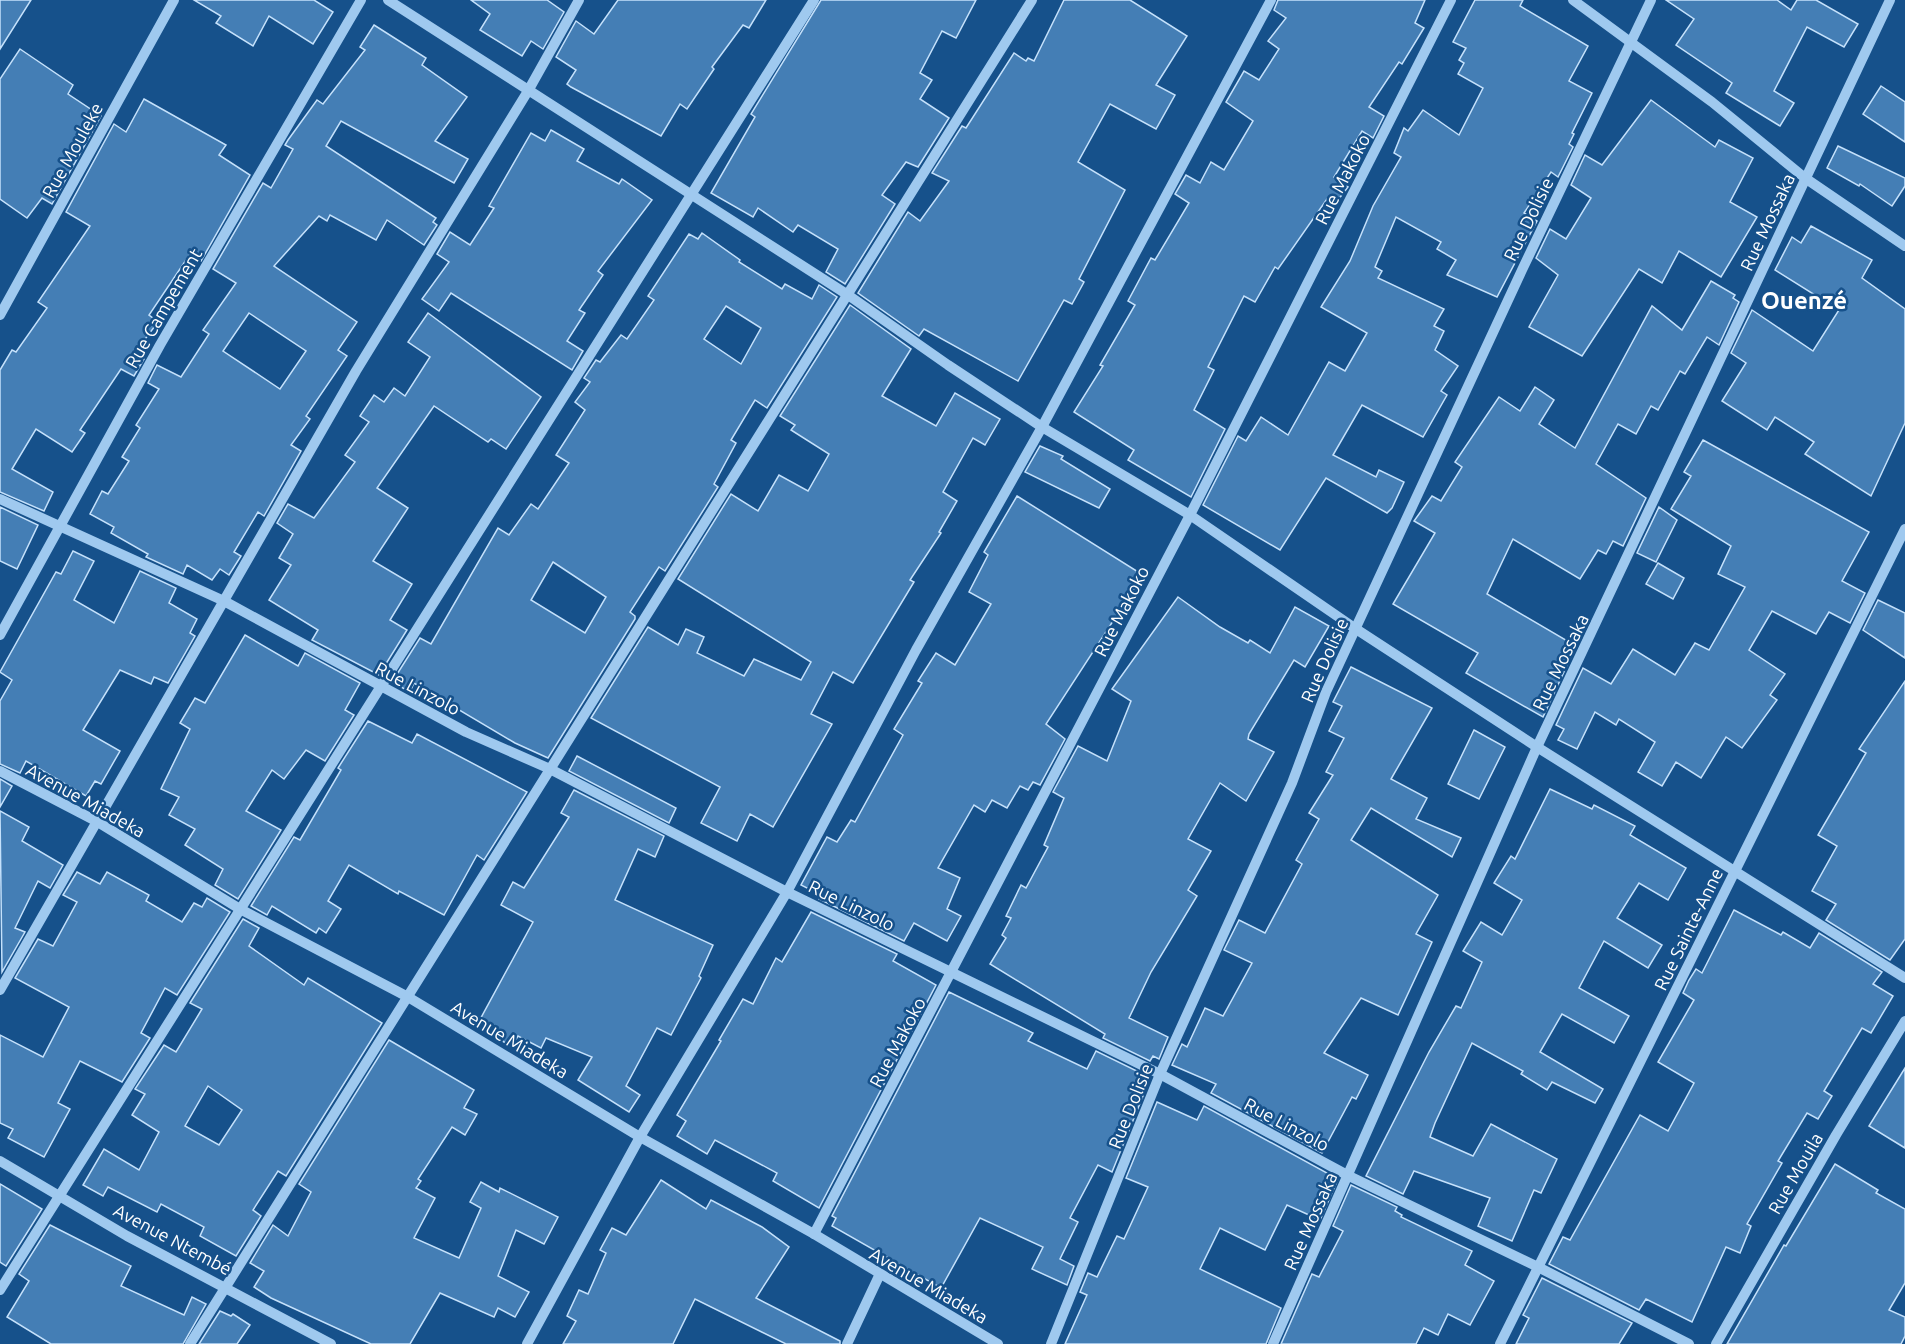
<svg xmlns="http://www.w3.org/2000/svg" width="1905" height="1344" viewBox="0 0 1905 1344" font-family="Ubuntu,sans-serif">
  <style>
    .building { fill: #447eb5; stroke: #c5e1fb; stroke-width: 1.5; fill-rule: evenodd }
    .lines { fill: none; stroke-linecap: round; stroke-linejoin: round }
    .minor { stroke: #9fc9ef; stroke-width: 10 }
    .labels { text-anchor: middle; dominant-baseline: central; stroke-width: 5; stroke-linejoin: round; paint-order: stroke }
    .street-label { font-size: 18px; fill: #fff; stroke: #16518b }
    .district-label { font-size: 24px; font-weight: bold; fill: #fff; stroke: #16518b }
  </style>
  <rect width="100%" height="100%" fill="#16518b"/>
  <g class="building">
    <polygon points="0,0 31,0 0,49"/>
    <polygon points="194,0 314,0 333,12 313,44 269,16 253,46 216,23 221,16"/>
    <polygon points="471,0 547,0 564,12 543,49 531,41 522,56 480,30 490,14"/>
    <polygon points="618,0 766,0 749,28 743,25 712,67 714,69 687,109 680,104 661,136 571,87 567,84 576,70 556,57 576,21 594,34"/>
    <polygon points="821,0 976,0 956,38 942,31 920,73 932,80 920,99 949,118 918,167 906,162 882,195 895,204 845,284 826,272 838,249 798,225 793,232 758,208 753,217 711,193 755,117 751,114"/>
    <polygon points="1064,0 1130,0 1187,36 1156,85 1175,95 1156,129 1110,104 1078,162 1125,190 1079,279 1084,282 1072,304 1064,300 1018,381 924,329 919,336 858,293 908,212 920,221 949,181 932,173 962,126 966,128 1014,53 1026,61 1028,58 1034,61"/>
    <polygon points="1278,0 1425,0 1415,23 1424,28 1402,64 1399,62 1369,107 1384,116 1373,138 1362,131 1334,177 1348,187 1335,204 1327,199 1278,269 1275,267 1255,302 1244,296 1208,367 1214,370 1194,410 1225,429 1191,497 1128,460 1134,450 1074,412 1103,366 1100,365 1135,305 1128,301 1151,258 1155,260 1189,203 1175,194 1186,175 1200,183 1211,162 1224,170 1253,121 1226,102 1244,71 1259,80 1279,49 1268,41 1286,18 1274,10"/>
    <polygon points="1475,0 1523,0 1520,6 1588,46 1569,81 1592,93 1572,133 1574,134 1569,144 1573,147 1558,177 1551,172 1524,213 1537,221 1497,297 1447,275 1456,260 1437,249 1441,242 1396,217 1375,267 1382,271 1378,278 1444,309 1434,326 1444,331 1435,350 1458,366 1441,391 1447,395 1423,437 1362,405 1333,455 1376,477 1379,470 1404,482 1392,508 1387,513 1326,478 1280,550 1203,505 1238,436 1246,441 1261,417 1288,435 1329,362 1345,371 1367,333 1321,307 1350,261 1373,206 1401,157 1394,153 1404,128 1408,131 1423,110 1459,135 1483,88 1458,74 1464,63 1459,60 1466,48 1453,42"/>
    <polygon points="1666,0 1777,0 1791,10 1797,0 1816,0 1858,24 1844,47 1807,27 1774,91 1794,103 1780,126 1726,93 1732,83 1676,45 1694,19"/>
    <path d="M374,25l52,33 -4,7 45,32 -32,44 33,18 -14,24 -113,-62 -15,25 110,72 -3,4 4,3 -13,20 -37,-25 -11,20 -46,-25 -3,6 -8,-5 -45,50 83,56 -19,28 9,6 -41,60 4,3 -19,26 10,6 -37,65 -6,-4 -24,40 7,4 -12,19 -9,-6 -8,11 -25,-15 -4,9 -37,-17 2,-3 -37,-21 3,-6 -24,-13 12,-23 6,3 21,-33 -7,-4 18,-29 -4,-3 23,-36 -11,-6 9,-18 24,12 28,-43 -6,-4 33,-47 -23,-14 50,-86 8,5 22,-39 -8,-4 3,-5 29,-40 6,4 42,-54 -5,-3zM249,313l57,38 -26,38 -57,-38z"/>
    <polygon points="20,49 73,85 68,94 101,116 52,204 42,198 27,218 0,199 0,79"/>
    <polygon points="1881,86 1905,102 1905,142 1863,114"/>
    <polygon points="144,99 226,145 219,155 250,175 201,261 190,254 149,315 158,322 134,354 144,359 134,376 121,369 80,430 85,433 72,452 36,429 12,469 53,492 44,511 0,492 0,370 12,350 16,352 47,308 38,302 90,226 66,212 114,124 126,132"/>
    <polygon points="1651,100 1715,147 1719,140 1753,158 1730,202 1757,217 1721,277 1679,251 1662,283 1639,269 1582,356 1529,327 1558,275 1536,258 1550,229 1566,239 1591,198 1571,185 1585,155 1602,165"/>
    <polygon points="551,130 584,149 577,161 619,184 622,179 652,200 598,271 603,275 579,310 585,313 567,341 583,351 572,370 451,293 439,311 422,299 449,262 437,254 450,232 470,245 494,208 489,206 531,133 545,141"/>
    <polygon points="1838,146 1905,178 1905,186 1892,206 1860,184 1859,186 1827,168"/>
    <polygon points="1811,226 1872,260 1862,278 1905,309 1905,423 1871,496 1805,454 1814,442 1775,417 1767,430 1722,401 1746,363 1731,353 1752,310 1813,351 1839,310 1775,270 1792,237 1801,243"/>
    <path d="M702,233l38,27 -1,2 43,27 3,-5 27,15 7,-14 18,12 -70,111 -12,-8 -24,40 5,3 -22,41 4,3 -53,84 -6,-4 -29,45 5,4v3l-87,139 -33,-15 -101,-60 -4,9 -18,-10 28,-44 11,6 67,-116 11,7 22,-31 7,5 31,-46 -13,-8 29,-45 -10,-8 15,-20 -6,-4 12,-18 4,2 21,-27 6,4 27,-39 -6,-4 41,-62 9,5zM726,306l35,22 -20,36 -37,-25zM553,562l53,35 -21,36 -54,-33z"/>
    <polygon points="1711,281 1735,295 1733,298 1739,302 1719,345 1707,337 1685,374 1680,371 1658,410 1651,406 1636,434 1618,424 1596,464 1646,498 1623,546 1613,541 1606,554 1598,550 1580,579 1513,539 1487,594 1576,646 1543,717 1466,673 1478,653 1393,604 1435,533 1414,521 1432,496 1441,501 1462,467 1455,462 1499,397 1520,411 1535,387 1554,400 1539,424 1575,448 1652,306 1682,330"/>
    <polygon points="850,305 911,349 882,396 936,426 955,393 1000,419 985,445 973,438 943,492 957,501 939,532 941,533 910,580 914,582 853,683 833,672 811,714 832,724 773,827 750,814 737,841 701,823 720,787 591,718 648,627 678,645 686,629 704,637 697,653 744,676 754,659 801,680 811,662 678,579 731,494 758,511 779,475 808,491 829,454 791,430 795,425 780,416"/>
    <polygon points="428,313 541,397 506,449 491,439 488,442 434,406 377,488 408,508 373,561 412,584 390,620 407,630 379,675 312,640 318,630 269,600 291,565 279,558 293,534 277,523 288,504 314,518 355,462 345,455 369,422 360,416 374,395 384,402 394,388 405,396 430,357 408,342"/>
    <polygon points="1703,440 1869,532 1842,581 1865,593 1850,623 1829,612 1816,634 1772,611 1749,650 1785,674 1770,695 1777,700 1742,748 1726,737 1701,778 1676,762 1662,786 1638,772 1655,742 1619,719 1616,725 1595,712 1577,749 1558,740 1564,729 1556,725 1583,668 1611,684 1633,649 1675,675 1695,643 1709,650 1745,587 1718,574 1731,546 1671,509 1691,476 1684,472"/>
    <polygon points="1040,446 1063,456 1061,459 1110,489 1099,508 1025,472"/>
    <polygon points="1017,496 1143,575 1046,724 1065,739 1040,785 1033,782 1028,790 1020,786 1007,808 992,800 985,812 974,805 938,868 960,878 947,909 961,916 947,941 914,923 904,941 819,899 821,895 801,885 827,837 837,842 851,820 855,822 903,735 894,729 922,683 918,681 936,653 955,665 991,604 969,592 988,555 984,552"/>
    <polygon points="0,507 38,525 17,569 0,561"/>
    <polygon points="1659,507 1677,520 1656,562 1637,553"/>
    <polygon points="73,551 94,561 74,600 114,623 140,571 176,588 169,603 197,619 190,633 195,636 168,683 154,677 151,684 120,670 83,730 120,751 101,784 95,781 86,796 26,761 20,773 0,764 0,701 12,680 0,672 56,572 61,574"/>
    <polygon points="1658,563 1684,578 1673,599 1646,584"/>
    <polygon points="1178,597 1220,627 1248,643 1250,640 1270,653 1295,607 1329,626 1305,667 1294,660 1249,734 1248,739 1274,752 1246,801 1220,783 1188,839 1211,851 1188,890 1197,896 1151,972 1129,1018 1168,1037 1159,1059 1153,1056 1150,1061 1103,1038 1105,1034 990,964 1006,938 1002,935 1011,918 1006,916 1021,885 1026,888 1048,847 1044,845 1064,798 1053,792 1078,746 1107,761 1131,701 1112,689"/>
    <polygon points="1878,600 1905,613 1905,658 1863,630"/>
    <polygon points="245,635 298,666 305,653 360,683 345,710 354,715 325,761 306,750 284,779 272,770 246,811 281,830 238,899 215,885 223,869 185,845 195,829 169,815 179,797 161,789 190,729 180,723 195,698 205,703"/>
    <polygon points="1351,667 1432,708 1391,779 1427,798 1416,819 1461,838 1452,857 1371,808 1351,840 1438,895 1416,934 1432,942 1398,1015 1361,998 1324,1053 1368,1075 1356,1099 1352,1097 1322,1153 1211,1093 1216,1084 1172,1065 1182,1044 1187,1047 1205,1008 1223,1016 1252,963 1224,950 1239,920 1265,933 1302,864 1296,860 1319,819 1309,813 1333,775 1326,772 1344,738 1329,731 1342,706 1333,702"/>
    <polygon points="1905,681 1905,939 1890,960 1826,920 1836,904 1812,891 1837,846 1818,835 1866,753 1859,749"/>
    <polygon points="368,721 412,743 417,734 527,792 484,860 477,855 444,915 399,891 398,894 349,865 328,901 341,909 326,933 319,928 316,933 272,906 267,915 251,906 294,837 300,840 341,770 338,768"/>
    <polygon points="1474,730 1505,747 1479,799 1448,784"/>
    <polygon points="577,756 676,808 669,823 569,771"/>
    <polygon points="0,779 12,786 0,807"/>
    <polygon points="1550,789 1592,809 1594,805 1635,826 1630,835 1686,868 1668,900 1639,883 1617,918 1662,945 1648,968 1604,941 1579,988 1629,1016 1614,1043 1562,1014 1540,1052 1603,1089 1595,1103 1552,1082 1547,1090 1521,1074 1523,1071 1472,1043 1435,1123 1430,1137 1473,1156 1491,1124 1557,1159 1541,1193 1534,1190 1512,1241 1478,1226 1490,1198 1414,1171 1403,1194 1366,1176 1429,1052 1456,1006 1461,1008 1482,962 1463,951 1481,922 1502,935 1522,900 1494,883 1511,856 1515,859"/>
    <polygon points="574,790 664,836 655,857 638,849 615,900 713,945 699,976 701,978 671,1035 657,1028 626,1086 640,1095 629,1112 578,1080 592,1057 546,1038 541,1048 518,1036 512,1047 477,1025 533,922 501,905 513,882 524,888 569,817 561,813"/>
    <polygon points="0,811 29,827 22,841 63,865 50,888 38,881 15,928 25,932 2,972"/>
    <polygon points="77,872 100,884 107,872 149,895 146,901 182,922 194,903 202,907 207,898 230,912 177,995 165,988 141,1033 150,1038 122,1082 80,1061 58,1103 70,1109 44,1157 8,1138 13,1129 0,1123 0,1035 43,1057 69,1007 15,978 38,939 53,946 77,902 63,895"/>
    <polygon points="1734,910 1781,935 1783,932 1810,948 1819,933 1882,972 1873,984 1893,996 1871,1033 1862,1028 1824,1091 1832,1096 1818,1119 1807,1113 1778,1161 1782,1163 1747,1224 1751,1226 1740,1253 1726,1247 1692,1322 1646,1299 1639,1310 1549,1264 1563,1237 1570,1240 1640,1115 1668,1131 1694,1083 1658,1062 1694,1000 1683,993 1689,980 1696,969 1702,973"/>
    <polygon points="811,912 897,954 893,961 936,985 819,1208 773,1181 777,1173 715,1140 707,1154 677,1136 686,1121 677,1115 721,1041 719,1040 743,999 753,1004 776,958 782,962"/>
    <path d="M243,919l16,9 -10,18 55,39 4,-7 74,45 -96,153 -8,-5 -25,39 8,6 -25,40 -36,-20 4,-9 -43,-23 -4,8 -49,-25 -5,9 -20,-11 21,-36 35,21 20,-38 -27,-17 13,-21 -10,-5 29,-44 12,7 26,-43 -12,-6zM208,1086l34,24 -23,35 -34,-19z"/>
    <polygon points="949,992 1033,1033 1028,1041 1087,1069 1096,1051 1143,1074 1134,1092 1143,1096 1112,1172 1098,1165 1070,1218 1078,1222 1060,1259 1074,1266 1067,1285 1032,1269 1043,1247 980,1218 941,1288 832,1226 836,1218 832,1216"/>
    <polygon points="389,1040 474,1090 464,1108 477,1114 465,1135 452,1127 418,1179 421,1181 416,1188 435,1198 414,1238 459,1258 481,1208 470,1202 481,1182 499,1192 500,1188 558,1217 544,1244 516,1230 498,1276 529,1292 515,1317 498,1308 494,1317 440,1293 410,1344 371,1344 271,1298 254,1287 264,1271 250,1263 273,1225 288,1236 311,1192 299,1184"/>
    <polygon points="1905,1068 1905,1148 1869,1126"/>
    <polygon points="1157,1102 1197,1120 1204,1106 1338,1179 1320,1220 1287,1205 1265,1250 1220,1228 1200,1269 1281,1308 1266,1344 1065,1344 1087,1295 1080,1292 1088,1273 1097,1277 1117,1236 1124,1239 1148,1187 1126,1178"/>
    <polygon points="1835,1164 1878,1190 1876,1193 1905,1209 1905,1283 1889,1310 1905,1317 1905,1336 1901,1344 1727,1344 1784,1245 1786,1246"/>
    <polygon points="661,1180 706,1209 711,1200 762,1227 789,1247 756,1298 840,1341 840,1344 786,1344 695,1299 673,1344 563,1344 576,1321 567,1316 579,1290 588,1294 606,1253 600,1250 612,1228 626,1235"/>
    <polygon points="0,1184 42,1209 6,1266 0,1262"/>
    <polygon points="1351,1185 1397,1207 1395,1211 1402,1215 1401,1217 1472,1251 1465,1265 1494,1281 1470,1325 1448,1314 1438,1335 1424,1328 1416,1344 1281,1344 1312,1274 1319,1277 1343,1231 1333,1226"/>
    <polygon points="50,1225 131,1266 121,1286 184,1315 192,1297 206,1304 183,1344 51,1344 7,1317 29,1281 19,1274"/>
    <polygon points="1542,1278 1632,1323 1619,1344 1516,1344 1529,1318 1523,1315"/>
    <polygon points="220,1311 231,1316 233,1314 250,1325 237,1344 199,1344"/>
  </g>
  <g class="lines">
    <g class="minor">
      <polyline points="388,0 848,295 948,365 1042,427 1190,515 1356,629 1537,747 1905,978"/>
      <polyline points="1573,0 1712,102 1805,178 1905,246"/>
      <polyline points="0,315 174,0"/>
      <polyline points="0,499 224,601 466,732 550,769 787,892 1160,1074 1349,1176 1538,1267 1689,1344"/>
      <polyline points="0,635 160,345 361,0"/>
      <polyline points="0,771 96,821 240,909 408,997 640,1137 814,1234 998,1344"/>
      <polyline points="0,990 356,371 528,91 579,0"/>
      <polyline points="0,1161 127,1236 331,1344"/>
      <polyline points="814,1234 1190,515 1451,0"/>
      <polyline points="0,1290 814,0"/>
      <polyline points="190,1344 1032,0"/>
      <polyline points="527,1344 640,1137 787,892 916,650 1042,427 1271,0"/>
      <polyline points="847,1344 879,1276"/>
      <polyline points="1051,1344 1160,1074 1292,783 1326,692 1522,270 1651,0"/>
      <polyline points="1273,1344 1537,747 1890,0"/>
      <polyline points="1500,1344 1905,529"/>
      <polyline points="1716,1344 1836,1135 1905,1021"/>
    </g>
  </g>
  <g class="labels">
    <g class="street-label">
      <text transform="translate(72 150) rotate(-61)">Rue Mouleke</text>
      <text transform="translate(1342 179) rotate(-63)">Rue Makoko</text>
      <text transform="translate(1528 219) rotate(-64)">Rue Dolisie</text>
      <text transform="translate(1767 222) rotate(-65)">Rue Mossaka</text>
      <text transform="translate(163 308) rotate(-60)">Rue Campement</text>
      <text transform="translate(1121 611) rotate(-63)">Rue Makoko</text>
      <text transform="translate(1324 660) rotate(-66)">Rue Dolisie</text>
      <text transform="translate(1560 662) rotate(-64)">Rue Mossaka</text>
      <text transform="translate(418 688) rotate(28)">Rue Linzolo</text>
      <text transform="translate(86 800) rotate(29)">Avenue Miadeka</text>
      <text transform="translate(852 905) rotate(26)">Rue Linzolo</text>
      <text transform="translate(1688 929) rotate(-64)">Rue Sainte-Anne</text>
      <text transform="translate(510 1039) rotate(31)">Avenue Miadeka</text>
      <text transform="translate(897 1042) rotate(-62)">Rue Makoko</text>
      <text transform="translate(1130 1106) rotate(-68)">Rue Dolisie</text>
      <text transform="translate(1287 1124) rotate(28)">Rue Linzolo</text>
      <text transform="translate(1795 1173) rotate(-60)">Rue Mouila</text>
      <text transform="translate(1310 1221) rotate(-66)">Rue Mossaka</text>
      <text transform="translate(173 1239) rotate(28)">Avenue Ntembé</text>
      <text transform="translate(929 1285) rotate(30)">Avenue Miadeka</text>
    </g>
    <g class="district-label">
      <text x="1804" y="300">Ouenzé</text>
    </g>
  </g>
</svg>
